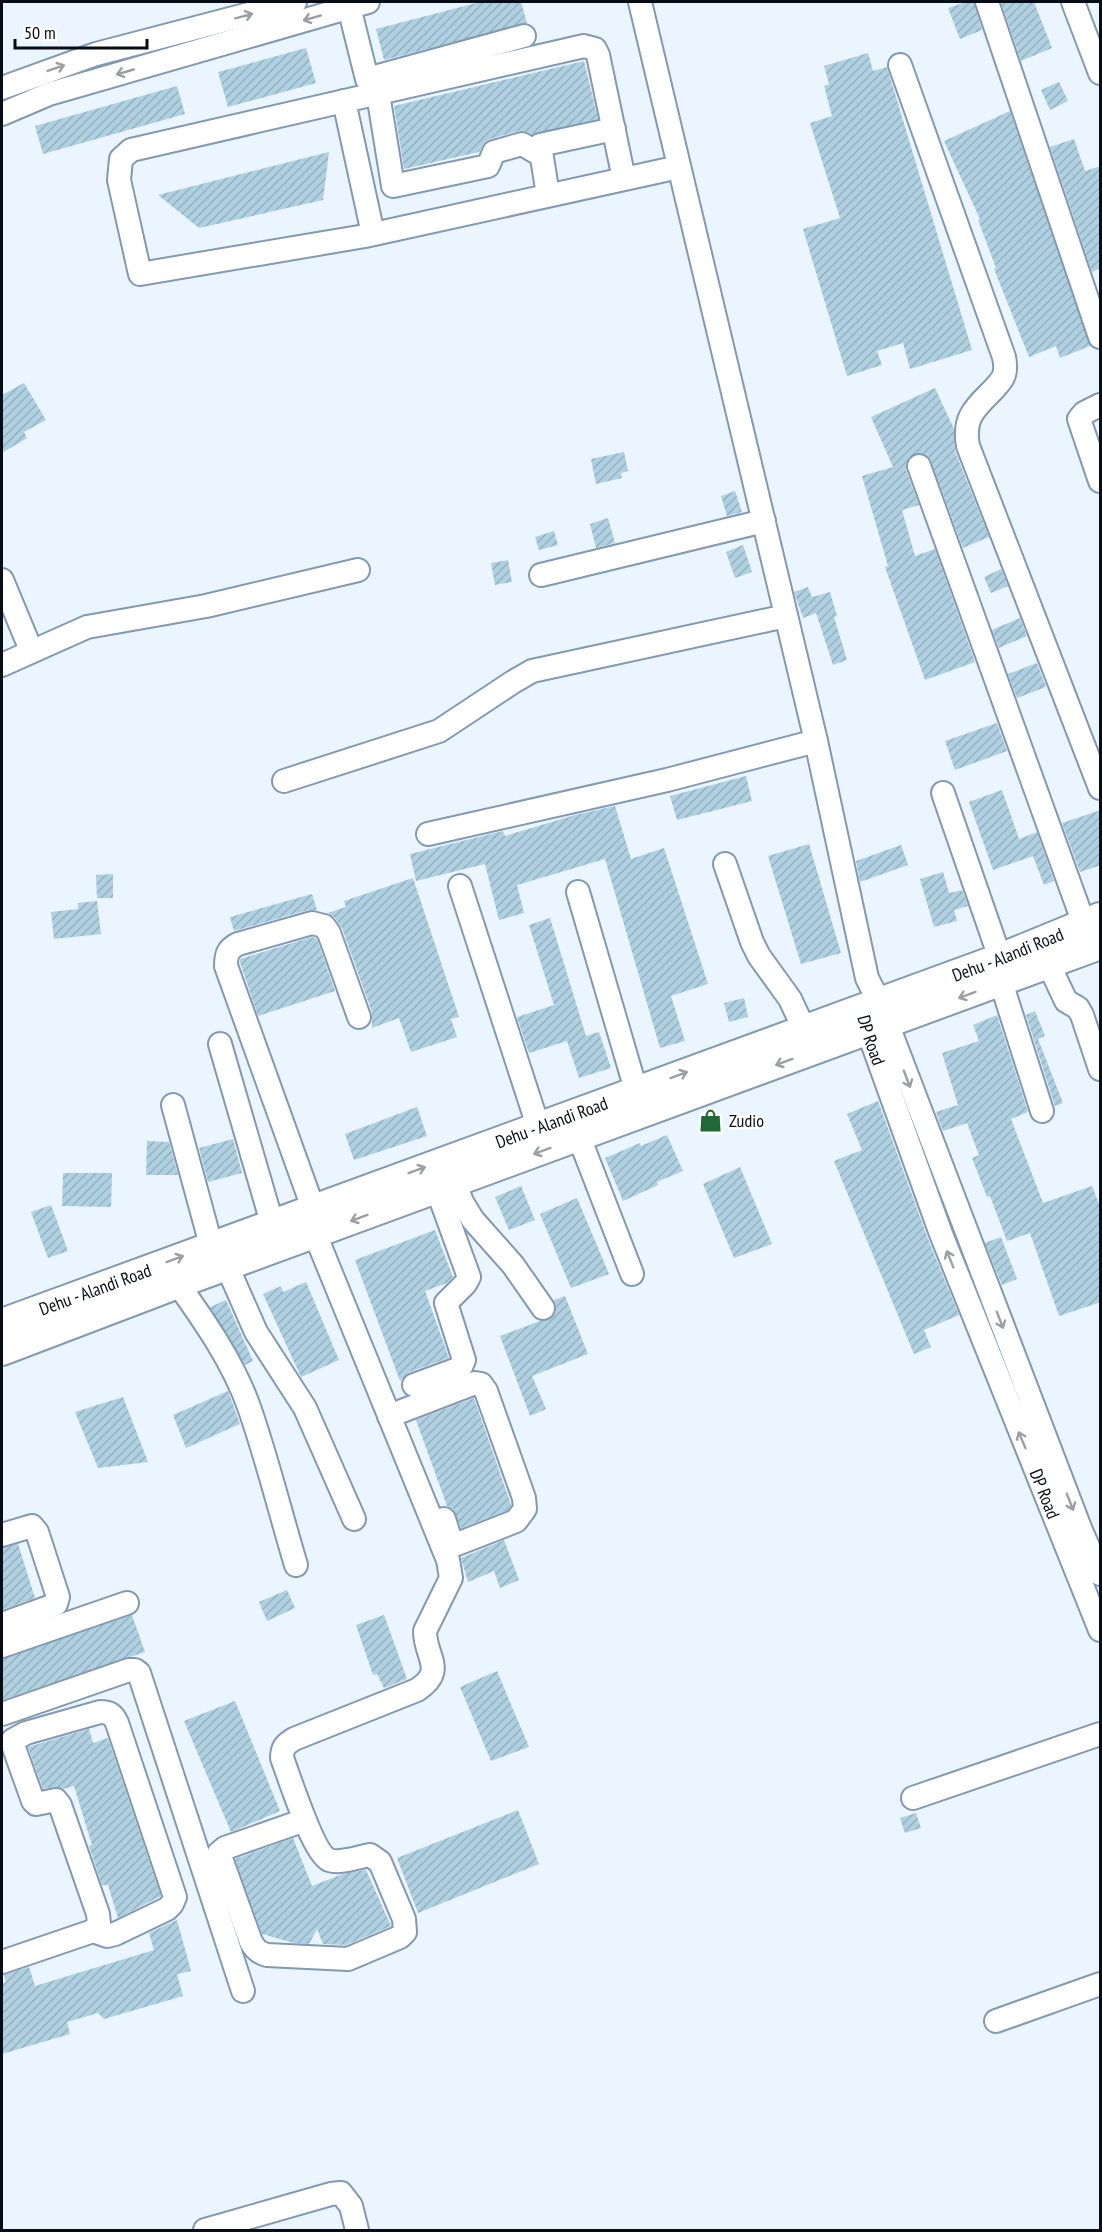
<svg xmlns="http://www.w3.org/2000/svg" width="1102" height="2232" viewBox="0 0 1102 2232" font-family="'PT Sans Narrow',sans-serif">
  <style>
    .building { fill: url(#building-hatch) }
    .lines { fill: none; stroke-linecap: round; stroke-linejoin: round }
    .minor-casing { stroke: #8299b1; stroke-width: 26 }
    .major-casing { stroke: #8299b1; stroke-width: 32 }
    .minor { stroke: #fff; stroke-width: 22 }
    .major { stroke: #fff; stroke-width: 28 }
    .oneway { stroke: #9b9ea2 }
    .labels { text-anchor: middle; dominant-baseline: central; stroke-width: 4.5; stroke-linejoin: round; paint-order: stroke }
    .street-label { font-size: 18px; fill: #060d16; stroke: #fff }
    .poi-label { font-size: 18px; fill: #060d16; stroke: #fff; text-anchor: start }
  </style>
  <defs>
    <pattern id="building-hatch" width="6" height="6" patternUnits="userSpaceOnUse" patternTransform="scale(1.5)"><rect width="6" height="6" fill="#aed0e1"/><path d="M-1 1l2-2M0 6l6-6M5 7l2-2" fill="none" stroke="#94b1c0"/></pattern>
  </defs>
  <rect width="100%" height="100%" fill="#ebf5ff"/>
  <g class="building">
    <polygon points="480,2 521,2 527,23 384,60 376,29"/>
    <polygon points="966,2 974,2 982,30 960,39 948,8"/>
    <polygon points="1001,2 1034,2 1052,48 1021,61"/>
    <polygon points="306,48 316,83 228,107 218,72"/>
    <polygon points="868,53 873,71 887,67 972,350 910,369 903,343 877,351 882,365 847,376 803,229 840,218 810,123 832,116 824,86 829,84 824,66"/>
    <polygon points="584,61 598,119 532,134 524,131 518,131 490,139 485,142 479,152 404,169 394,106"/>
    <polygon points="1059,82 1068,101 1050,110 1041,90"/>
    <polygon points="177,86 185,114 43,154 35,126"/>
    <polygon points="1010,111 1090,346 1060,358 1056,346 1029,357 994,269 996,268 978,220 980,219 944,141"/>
    <polygon points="1074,139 1085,171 1101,166 1101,268 1092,272 1050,147"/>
    <polygon points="329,152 323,200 199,228 158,195"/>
    <polygon points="24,383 46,420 24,432 27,438 2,453 2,395"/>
    <polygon points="935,388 954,429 955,451 989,537 963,548 931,461 927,455 921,453 909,457 906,463 906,470 919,505 902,510 915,556 935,549 975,662 925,680 885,567 888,566 862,476 893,467 871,417"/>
    <polygon points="624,452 628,471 621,473 622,478 596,484 591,459"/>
    <polygon points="735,491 742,512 727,516 721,496"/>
    <polygon points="608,518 615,543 596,548 590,524"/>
    <polygon points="554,531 558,545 539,550 535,537"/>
    <polygon points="743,545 752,572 735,578 726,552"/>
    <polygon points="508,560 512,582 495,585 491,563"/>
    <polygon points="1001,569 1008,586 991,593 984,577"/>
    <polygon points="808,587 812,597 830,592 837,616 834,617 847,660 833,665 816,613 803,618 794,592"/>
    <polygon points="1020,618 1027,636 999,648 992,630"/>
    <polygon points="1037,663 1046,687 1017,698 1008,674"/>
    <polygon points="997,723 1007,751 955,770 945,741"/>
    <polygon points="746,776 752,801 677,820 670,796"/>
    <polygon points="1002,790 1019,839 1037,832 1054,881 1044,885 1033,856 993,870 969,802"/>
    <polygon points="615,806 631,859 664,848 708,984 671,996 685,1041 660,1048 605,859 517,885 524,913 499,920 485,864 416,881 410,854 503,831 505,836 575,815"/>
    <polygon points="1101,810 1101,865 1080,872 1062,823"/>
    <polygon points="809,844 841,953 801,964 768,856"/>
    <polygon points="901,845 908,865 860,882 856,861"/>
    <polygon points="943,872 949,893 962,890 968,906 954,910 957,921 934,927 920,879"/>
    <polygon points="113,874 113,898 97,898 96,875"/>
    <polygon points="413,878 459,1017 451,1019 457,1037 411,1052 399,1018 372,1028 372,1012 342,928 335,918 328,913 346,907 344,901"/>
    <polygon points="312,894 317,910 308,910 234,931 230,917"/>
    <polygon points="97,901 101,934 54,939 51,912 78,909 78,903"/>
    <polygon points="550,918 586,1036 599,1032 611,1068 579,1078 567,1041 529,1053 517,1017 554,1005 529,925"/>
    <polygon points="312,937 317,939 335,991 258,1016 240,962 240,959"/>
    <polygon points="744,998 748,1017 729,1022 724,1003"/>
    <polygon points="1035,1011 1045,1036 1038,1039 1063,1103 1055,1106 1026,1015"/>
    <polygon points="997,1015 1028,1112 1011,1119 1043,1203 1092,1186 1101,1209 1101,1302 1059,1316 1030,1233 1007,1241 990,1196 987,1197 972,1158 979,1155 967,1123 943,1131 936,1112 958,1105 942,1053 979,1041 973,1025"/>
    <polygon points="878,1101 928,1239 959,1315 924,1330 931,1347 914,1354 834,1161 862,1150 847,1114"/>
    <polygon points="417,1107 427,1136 354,1160 345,1134"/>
    <polygon points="667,1135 683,1171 657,1182 658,1185 623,1201 605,1158 640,1143 641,1146"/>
    <polygon points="233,1139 242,1173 208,1182 199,1148"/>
    <polygon points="147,1141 169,1142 178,1175 146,1175"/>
    <polygon points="740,1167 772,1244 734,1258 703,1184"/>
    <polygon points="63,1173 112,1173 111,1207 62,1206"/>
    <polygon points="521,1186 535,1220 509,1230 495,1197"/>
    <polygon points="577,1198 609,1274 571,1288 540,1214"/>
    <polygon points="51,1205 68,1251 48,1258 31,1212"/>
    <polygon points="435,1230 453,1277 447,1283 425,1291 449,1358 409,1372 400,1381 355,1260"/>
    <polygon points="1001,1237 1017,1279 1002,1285 985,1243"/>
    <polygon points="306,1282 339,1360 301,1377 263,1294 281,1286 283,1292"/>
    <polygon points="565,1296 588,1354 532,1376 546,1409 530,1416 500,1336 540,1321 550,1319 555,1313 556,1306 554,1300"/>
    <polygon points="226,1300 253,1361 245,1365 210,1307"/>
    <polygon points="228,1391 240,1424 186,1448 173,1415"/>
    <polygon points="123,1397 148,1462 98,1468 75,1412"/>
    <polygon points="474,1398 511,1505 508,1510 461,1528 453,1509 447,1506 416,1420"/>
    <polygon points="504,1540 519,1580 500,1588 494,1571 468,1582 461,1558"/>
    <polygon points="18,1544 35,1598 2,1610 2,1548"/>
    <polygon points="287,1590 295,1608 267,1621 259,1602"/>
    <polygon points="132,1615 145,1652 2,1700 2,1659"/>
    <polygon points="384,1615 407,1679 384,1688 377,1674 373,1675 356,1625"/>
    <polygon points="497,1671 529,1747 491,1761 460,1687"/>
    <polygon points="235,1701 280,1811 231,1832 184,1721"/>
    <polygon points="89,1729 93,1743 108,1738 161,1896 118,1918 108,1885 102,1885 89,1846 92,1845 74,1786 63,1789 54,1787 43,1789 28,1747"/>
    <polygon points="518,1810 539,1864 418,1913 397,1858"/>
    <polygon points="916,1813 921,1828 905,1833 900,1818"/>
    <polygon points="293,1838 312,1886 343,1874 366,1870 391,1926 346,1945 323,1944 317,1929 309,1944 294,1943 262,1934 235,1859"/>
    <polygon points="177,1920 191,1971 177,1974 183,1996 104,2019 98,2013 67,2022 70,2034 2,2054 2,1983 6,1982 4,1975 29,1967 35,1986 154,1950 149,1933"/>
  </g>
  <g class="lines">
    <defs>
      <g id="minor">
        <polyline points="640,2 816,741 867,978 879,1002 1080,1528 1100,1574"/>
        <polyline points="987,2 1100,337"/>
        <polyline points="1073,2 1100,73"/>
        <polyline points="349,7 367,79 524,36"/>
        <path d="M900,65l104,292c1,5 2,12 0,18 -2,6 -7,10 -11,15 -19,19 -30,28 -25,56l132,342"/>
        <polyline points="2,88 96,54 295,2"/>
        <polyline points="378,94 393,186 488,166 494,152 522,144 541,155"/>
        <polyline points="344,101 373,234"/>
        <polyline points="2,114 49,94 368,2"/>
        <polyline points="624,179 598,55 595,49 584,46 131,150 121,159 119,180 140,274 365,236 679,167"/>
        <polyline points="548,195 540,145 614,129"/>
        <polyline points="1100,405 1084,413 1079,419 1100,481"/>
        <polyline points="919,466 1084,924"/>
        <polyline points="541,575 764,521"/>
        <polyline points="2,580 31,650"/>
        <polyline points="2,665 87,627 206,606 358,570"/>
        <polyline points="284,781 439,731 513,682 532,671 786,616"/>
        <polyline points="943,793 1000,958"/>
        <polyline points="428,834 667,780 816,741"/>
        <polyline points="725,864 752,942 759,956 790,999 804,1029"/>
        <polyline points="460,886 538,1126"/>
        <polyline points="578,892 636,1090"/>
        <polyline points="1049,965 1066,1001 1078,1008 1082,1015 1100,1069"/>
        <polyline points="1001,982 1042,1111"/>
        <path id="s1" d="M864,1015l4,16 73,203 159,396"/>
        <polyline points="220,1044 272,1223"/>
        <polyline points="173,1105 211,1245"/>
        <polyline points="579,1137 632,1274"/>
        <polyline points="455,1183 462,1202 473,1220 513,1265 543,1308"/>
        <path d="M313,1208l-87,-242c0,-12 2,-17 12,-22l74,-21 12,3 5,7 30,84"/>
        <polyline points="227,1266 256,1332 305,1408 354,1519"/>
        <path d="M178,1284c27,38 55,78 71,123 18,51 31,105 47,158"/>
        <polyline points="414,1385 455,1370 461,1367 464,1360 446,1303 465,1284 469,1277 437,1189"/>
        <polyline points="389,1416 475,1383 481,1384 486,1391 524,1498 525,1509 516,1521 457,1544 450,1538 444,1519"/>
        <polyline points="2,1535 32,1526 37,1532 58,1597 56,1604 49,1607 2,1624"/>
        <polyline points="2,1646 127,1603"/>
        <polyline points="2,1714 129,1670 135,1670 139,1673 243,1991"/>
        <polyline points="913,1798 1100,1734"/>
        <path d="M305,1820l-80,28 -6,5 32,89c4,7 8,11 16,13l81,4 52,-22 5,-5 -1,-13 -24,-57 -10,-7c-11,2 -31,9 -41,5 -16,-7 -40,-84 -47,-102 0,-11 4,-14 12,-19l123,-49c30,-20 8,-32 8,-59l26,-53 -3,-18 -133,-326"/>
        <path d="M2,1962l91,-31 6,-7 -1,-10 -38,-109 -4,-5 -20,4 -3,-3 -20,-56v-5l13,-7 74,-21c9,0 13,2 17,11l58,174 -3,7 -5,5 -52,25 -8,2 -14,-5"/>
        <polyline points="996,2021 1100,1984"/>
        <polyline points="205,2230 331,2194 341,2193 351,2206 357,2230"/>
      </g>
      <g id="major">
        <path id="s2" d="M2,1323l998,-365 100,-41"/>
        <polyline points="2,1351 191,1279 1100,945"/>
      </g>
    </defs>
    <use href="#minor" class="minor-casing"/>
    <use href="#major" class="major-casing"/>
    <use href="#minor" class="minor"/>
    <use href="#major" class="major"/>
  </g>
  <defs><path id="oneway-shaft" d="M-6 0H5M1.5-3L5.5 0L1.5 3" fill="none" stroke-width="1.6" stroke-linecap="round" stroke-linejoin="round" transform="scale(1.5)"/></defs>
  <g class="oneway">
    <use href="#oneway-shaft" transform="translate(244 16) rotate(-15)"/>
    <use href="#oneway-shaft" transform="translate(312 18) rotate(164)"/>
    <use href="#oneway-shaft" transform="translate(56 68) rotate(-19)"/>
    <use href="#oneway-shaft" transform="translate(125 72) rotate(164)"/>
    <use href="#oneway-shaft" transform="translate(967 995) rotate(160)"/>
    <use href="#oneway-shaft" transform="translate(784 1062) rotate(160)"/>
    <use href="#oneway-shaft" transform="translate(679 1075) rotate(-20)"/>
    <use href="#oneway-shaft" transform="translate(907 1079) rotate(69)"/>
    <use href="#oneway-shaft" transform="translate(542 1151) rotate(160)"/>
    <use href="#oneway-shaft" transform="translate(417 1170) rotate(-20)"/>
    <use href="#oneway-shaft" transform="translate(359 1218) rotate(160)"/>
    <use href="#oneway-shaft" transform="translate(175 1259) rotate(-20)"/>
    <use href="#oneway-shaft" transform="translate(950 1259) rotate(-112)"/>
    <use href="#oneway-shaft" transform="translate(1000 1320) rotate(69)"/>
    <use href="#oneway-shaft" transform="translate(1022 1440) rotate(-113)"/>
    <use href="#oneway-shaft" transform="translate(1070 1502) rotate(69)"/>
  </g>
  <defs>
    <symbol id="shop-bare" viewBox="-9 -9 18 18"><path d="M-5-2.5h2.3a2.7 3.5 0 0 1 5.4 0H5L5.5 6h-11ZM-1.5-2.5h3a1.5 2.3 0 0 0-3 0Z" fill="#206936" stroke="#fff" stroke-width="2.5" paint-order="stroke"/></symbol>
  </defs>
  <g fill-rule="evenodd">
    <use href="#shop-bare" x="694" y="1104" width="33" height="33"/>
  </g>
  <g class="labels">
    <g class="street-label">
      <text stroke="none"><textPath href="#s2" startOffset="1071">Dehu - Alandi Road</textPath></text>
      <text stroke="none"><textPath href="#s1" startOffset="26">DP Road</textPath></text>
      <text stroke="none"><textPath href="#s2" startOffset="585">Dehu - Alandi Road</textPath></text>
      <text stroke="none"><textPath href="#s2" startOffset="99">Dehu - Alandi Road</textPath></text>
      <text stroke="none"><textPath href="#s1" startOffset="512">DP Road</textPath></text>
    </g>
    <g class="poi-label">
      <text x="729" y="1120">Zudio</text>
    </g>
  </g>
  <rect width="1102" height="2232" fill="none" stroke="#060d16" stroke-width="6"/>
  <path d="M15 39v9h132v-9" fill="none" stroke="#060d16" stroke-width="3"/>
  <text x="24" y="39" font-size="18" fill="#060d16" stroke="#ffffff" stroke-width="4.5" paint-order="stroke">50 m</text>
</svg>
